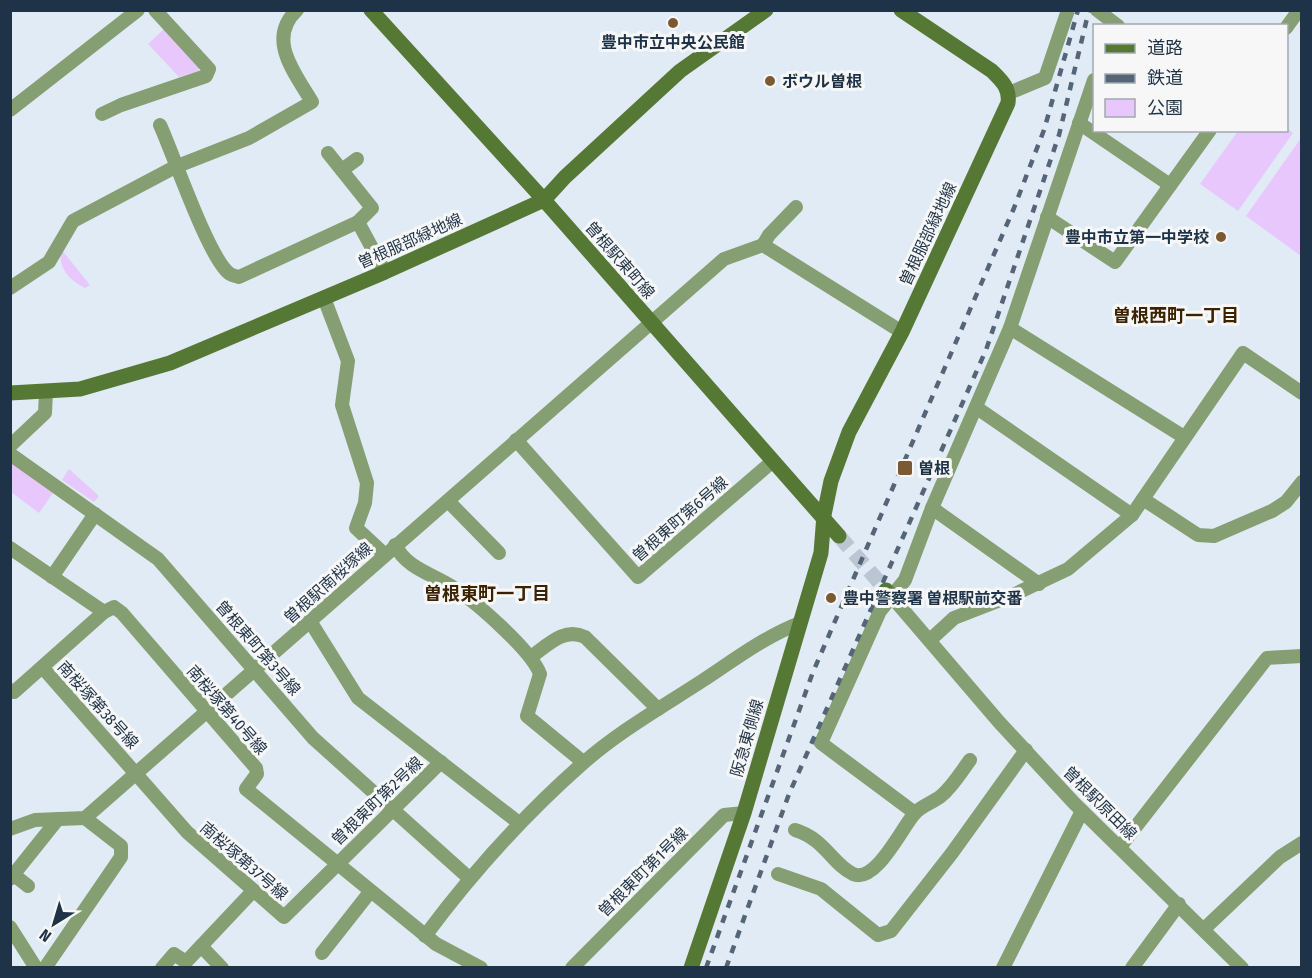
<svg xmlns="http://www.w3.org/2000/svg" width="1312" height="978" viewBox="0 0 1312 978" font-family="'Fira Sans Condensed','Noto Sans JP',sans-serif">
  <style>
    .green { fill: #e7c7fc }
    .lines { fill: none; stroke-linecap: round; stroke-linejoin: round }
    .secondary-tunnel { stroke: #bac6d3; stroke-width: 15; stroke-dasharray: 15 8; stroke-linecap: butt }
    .street { stroke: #859e72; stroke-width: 14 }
    .secondary { stroke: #567835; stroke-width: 15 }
    .rail { stroke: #546577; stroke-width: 4.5; stroke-dasharray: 8 8; stroke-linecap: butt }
    .poi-dot { fill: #7b5a31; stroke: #f7f7f7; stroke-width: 2 }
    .labels { text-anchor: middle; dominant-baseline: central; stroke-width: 6; stroke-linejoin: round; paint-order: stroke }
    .poi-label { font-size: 16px; font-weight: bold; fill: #1f3348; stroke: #f7f7f7; text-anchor: start }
    .street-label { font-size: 16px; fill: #1f3348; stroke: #f7f7f7 }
    .neighbourhood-label { font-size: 18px; font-weight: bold; fill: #3b2300; stroke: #f7f7f7 }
  </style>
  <rect width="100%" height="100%" fill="#e1ebf6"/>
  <g class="green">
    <polygon points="164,29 200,66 198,71 179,77 148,44"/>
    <polygon points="1287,128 1293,133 1238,211 1200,184 1238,131 1286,130"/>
    <polygon points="1301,138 1301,256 1246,216"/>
    <path d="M61,249l29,36 -5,3c-17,-9 -27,-20 -24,-39z"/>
    <polygon points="12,463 53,493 39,513 11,492"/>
    <polygon points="69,469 99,496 94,502 62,480"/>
  </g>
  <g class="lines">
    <polyline class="secondary-tunnel" points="839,536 886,590"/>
    <g class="street">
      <polyline points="1097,10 1118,26"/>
      <polyline points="1286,28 1299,10"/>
      <polyline points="1009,93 1045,78 1068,10"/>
      <polyline points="10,110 138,10"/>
      <polyline points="102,114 121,105 206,76 209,69 155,10"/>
      <polyline points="1079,123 1170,185"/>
      <path d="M160,125c13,28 49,135 70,149 3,2 6,2 9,3l119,-55 27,50"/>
      <polyline points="328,153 372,208 358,222"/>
      <polyline points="342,170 357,159"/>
      <polyline points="1047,217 1115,262 1210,130"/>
      <polyline points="763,245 769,235 796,207"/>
      <path d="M10,288l39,-26 24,-41 102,-54 74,-29 63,-36c-17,-29 -46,-63 -15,-92"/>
      <polyline points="324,298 348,361 342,405 367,483 365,503 356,528 384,554"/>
      <polyline points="1010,328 1184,437"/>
      <polyline points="977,408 1132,515"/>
      <polyline points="516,440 638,577 773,461"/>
      <polyline points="10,446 45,413 46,392"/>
      <polyline points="10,454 158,559 313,738 469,878"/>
      <polyline points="1143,499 1198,535 1214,536 1272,511 1286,502 1302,482"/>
      <polyline points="448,501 499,553"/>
      <polyline points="932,508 1039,584"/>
      <path d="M395,545c12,24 38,29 59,43 22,14 78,63 86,86l-13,42 56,46"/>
      <polyline points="10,548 104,612"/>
      <polyline points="52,577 95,514"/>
      <polyline points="892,597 999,722 1074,803 1242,968"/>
      <polyline points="310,621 358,698 519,823"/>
      <polyline points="930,640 954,618 1013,595 1068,569 1132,515 1243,353 1302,393"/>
      <path d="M531,657c17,-12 33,-30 54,-20l73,72"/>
      <polyline points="43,668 187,832 284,917 441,762"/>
      <polyline points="10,690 14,692 104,612 114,607 122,613 256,768 257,774 246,789 436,944 481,968"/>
      <polyline points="915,813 821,743 880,611 905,580 932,508 1010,328 1094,80"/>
      <polyline points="10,829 35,820 85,818 724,259 763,245 902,332"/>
      <path d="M795,830c30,9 37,34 58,44 23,10 49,-47 62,-61 6,-7 19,-11 26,-17 12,-10 20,-24 29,-36"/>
      <polyline points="1120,847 1267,658 1302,656"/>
      <polyline points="778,874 821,889 878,935 891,931 952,853 1026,750"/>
      <polyline points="14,875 28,886"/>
      <polyline points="10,879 58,819"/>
      <polyline points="10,927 36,968"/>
      <polyline points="1204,929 1280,857 1302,843"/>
      <path d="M425,936c47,-63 98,-120 157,-172 36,-32 80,-57 120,-83 32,-21 62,-44 98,-58"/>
      <polyline points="201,946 222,968"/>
      <polyline points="322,953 370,892"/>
      <polyline points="45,968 121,857 121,846 85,818"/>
      <polyline points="162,968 174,954 186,962 253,891"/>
      <polyline points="572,968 724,815 744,813"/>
      <polyline points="1003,968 1082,811"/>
      <polyline points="1132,968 1179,904"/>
    </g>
    <g class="secondary">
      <polyline points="371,10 544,200 839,536"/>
      <polyline points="10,393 80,389 170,363 385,272 544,200 565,177 680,71 766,10"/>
      <polyline points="886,590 892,597"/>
      <path d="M691,968l53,-155 77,-260 3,-38 7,-34 18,-49 53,-100 106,-229c2,-15 -6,-22 -16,-32l-91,-61"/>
    </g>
    <g class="rail">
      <polyline points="706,968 813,672 1014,208 1044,130 1078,10"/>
      <polyline points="726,968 789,794 986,350 1059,135 1089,10"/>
    </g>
  </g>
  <g class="poi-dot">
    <circle cx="673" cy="23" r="6"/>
    <circle cx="770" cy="81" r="6"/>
    <circle cx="1221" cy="237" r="6"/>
    <rect x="897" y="460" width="16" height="16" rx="3"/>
    <circle cx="831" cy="598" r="6"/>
  </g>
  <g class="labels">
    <g class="poi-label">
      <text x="673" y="42" text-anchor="middle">豊中市立中央公民館</text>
      <text x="782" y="81">ボウル曽根</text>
      <text x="1209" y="237" text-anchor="end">豊中市立第一中学校</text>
      <text x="918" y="468">曽根</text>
      <text x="843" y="598">豊中警察署 曽根駅前交番</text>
    </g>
    <g class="street-label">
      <text transform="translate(928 234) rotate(-65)">曽根服部緑地線</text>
      <text transform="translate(410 241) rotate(-24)">曽根服部緑地線</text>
      <text transform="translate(620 260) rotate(49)">曽根駅東町線</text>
      <text transform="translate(680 519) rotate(-41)">曽根東町第6号線</text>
      <text transform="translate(328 583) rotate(-42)">曽根駅南桜塚線</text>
      <text transform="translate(258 648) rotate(49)">曽根東町第3号線</text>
      <text transform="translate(98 705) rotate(48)">南桜塚第38号線</text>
      <text transform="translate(227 710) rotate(49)">南桜塚第40号線</text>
      <text transform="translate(747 738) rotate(-74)">阪急東側線</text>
      <text transform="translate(377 801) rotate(-44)">曽根東町第2号線</text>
      <text transform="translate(1100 803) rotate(45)">曽根駅原田線</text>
      <text transform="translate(244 861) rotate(41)">南桜塚第37号線</text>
      <text transform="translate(643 872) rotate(-45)">曽根東町第1号線</text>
    </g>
    <g class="neighbourhood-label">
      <text x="1176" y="316">曽根西町一丁目</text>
      <text x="487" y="594">曽根東町一丁目</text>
    </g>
  </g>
  <rect width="1312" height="978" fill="none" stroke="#1f3348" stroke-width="24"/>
  <rect x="1093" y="24" width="195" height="108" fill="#f7f7f7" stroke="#a1a9b1" stroke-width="1.5"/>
  <rect x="1105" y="44" width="30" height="9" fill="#567835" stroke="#a1a9b1" stroke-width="1.5"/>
  <text x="1147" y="54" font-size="18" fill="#1f3348">道路</text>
  <rect x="1105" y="74" width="30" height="9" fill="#546577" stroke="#a1a9b1" stroke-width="1.5"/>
  <text x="1147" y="84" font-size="18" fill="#1f3348">鉄道</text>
  <rect x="1105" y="99" width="30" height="18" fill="#e7c7fc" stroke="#a1a9b1" stroke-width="1.5"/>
  <text x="1147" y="114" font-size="18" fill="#1f3348">公園</text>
  <g transform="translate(54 924) rotate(217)" stroke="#f7f7f7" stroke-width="4.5" paint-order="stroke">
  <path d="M0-4.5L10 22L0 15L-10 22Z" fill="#1f3348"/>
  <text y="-9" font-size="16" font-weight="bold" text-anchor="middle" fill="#1f3348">N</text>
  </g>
</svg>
